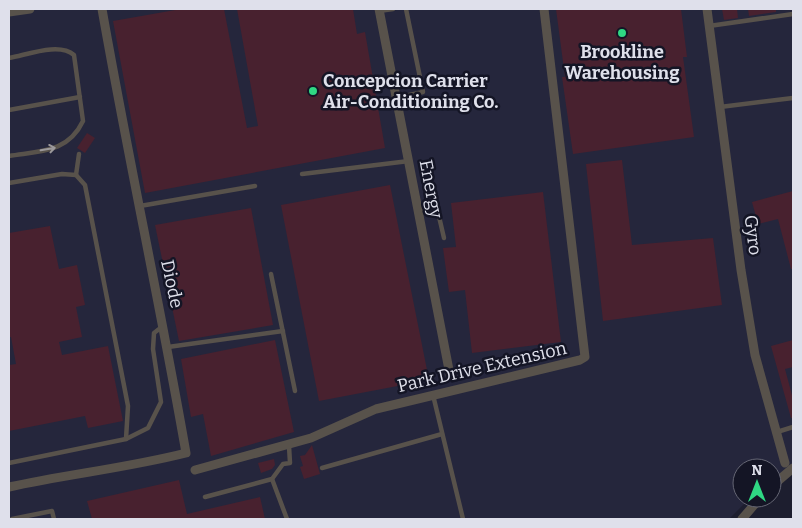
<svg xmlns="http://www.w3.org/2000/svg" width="802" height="528" viewBox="0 0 802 528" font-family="Bitter,serif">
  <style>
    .built { fill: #25263c }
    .building { fill: #48212f }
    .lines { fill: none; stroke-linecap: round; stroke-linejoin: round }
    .lane { stroke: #58524b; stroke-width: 4.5 }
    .street { stroke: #58524b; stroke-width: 9 }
    .oneway { stroke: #9c999b }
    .poi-dot { fill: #2fd883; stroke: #141525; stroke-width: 2 }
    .labels { text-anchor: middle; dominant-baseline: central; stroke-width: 5; stroke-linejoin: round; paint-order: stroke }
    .poi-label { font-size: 18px; font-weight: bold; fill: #dfe0eb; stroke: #141525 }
    .street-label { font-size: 18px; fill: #dfe0eb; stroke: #141525 }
  </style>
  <rect width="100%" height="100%" fill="#1d1e2f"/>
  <polygon class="built" points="9,9 793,9 793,465 772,480 772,468 742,468 742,498 750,498 729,519 9,519"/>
  <g class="building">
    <polygon points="181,9 224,9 247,128 258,126 237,9 353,9 357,34 365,32 385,148 145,193 113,21"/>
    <polygon points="556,9 681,9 687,57 683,57 694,137 573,154 562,77 565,77"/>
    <polygon points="722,9 737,9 738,18 724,20"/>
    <polygon points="748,9 776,9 776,12 749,16"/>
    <polygon points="87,133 95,138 85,153 77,148"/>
    <polygon points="622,160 632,245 713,238 722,305 603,321 586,164"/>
    <polygon points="390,185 429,380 319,401 281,205"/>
    <polygon points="793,191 793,269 791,269 778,219 758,224 752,202"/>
    <polygon points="543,192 561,342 472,353 465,290 449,292 443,248 456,247 451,203"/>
    <polygon points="251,208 273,325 179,341 155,225"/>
    <polygon points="50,226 59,269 77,265 85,305 76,307 82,337 59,342 62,355 108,346 123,421 88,428 85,416 9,431 9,365 16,364 11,337 9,337 9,233"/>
    <polygon points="275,340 294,432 211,456 203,414 191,417 181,359"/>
    <polygon points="793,340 793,367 785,369 793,399 793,418 791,418 771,346"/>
    <polygon points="312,445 320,474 304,479 300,467 303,466 300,456 305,455"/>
    <polygon points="274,459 275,465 272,469 261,473 258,463"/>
    <polygon points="179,480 187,514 260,497 265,519 92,519 87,501"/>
  </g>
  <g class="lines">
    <g class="lane">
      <polyline points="379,11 393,9"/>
      <polyline points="709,26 793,14"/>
      <path d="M9,58c18,-3 50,-16 65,-3l9,66c-15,32 -44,30 -74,35"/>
      <polyline points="396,98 423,92 406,9"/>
      <polyline points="720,107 793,98"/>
      <polyline points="9,110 80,97"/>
      <polyline points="302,174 409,161"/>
      <polyline points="76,175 79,154"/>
      <polyline points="9,183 62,174 76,175 85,185 128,406 126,439"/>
      <polyline points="140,206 255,186"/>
      <polyline points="419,212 437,208 444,238"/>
      <polyline points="271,274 295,391"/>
      <polyline points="168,347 283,331"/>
      <polyline points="433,395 463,519"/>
      <polyline points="777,432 793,427"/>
      <polyline points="9,463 126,439 148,428 161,402 153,349 154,333 163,326"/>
      <polyline points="322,468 442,434"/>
      <polyline points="272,479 287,519"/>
      <polyline points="205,497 272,479 283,464 290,463 289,446"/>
      <polyline points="12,519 52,511 54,519"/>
    </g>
    <g class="street">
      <polyline points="379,9 450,375"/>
      <polyline points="707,9 741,270 755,355 785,463"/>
      <polyline points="9,12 30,9"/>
      <polyline points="195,470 311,438 376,409 580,360 585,357 544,9"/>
      <polyline points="772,486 793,468"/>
      <path d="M9,487c59,-13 118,-19 177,-34 -26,-149 -58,-296 -84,-444"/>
      <polyline points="742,519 760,498"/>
    </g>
  </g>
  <defs><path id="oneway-shaft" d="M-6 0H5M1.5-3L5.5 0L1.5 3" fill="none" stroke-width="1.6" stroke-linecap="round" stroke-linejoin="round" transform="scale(1.25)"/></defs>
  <use class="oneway" href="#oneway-shaft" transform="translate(48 149) rotate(-10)"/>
  <g class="poi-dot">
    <circle cx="622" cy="33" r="5"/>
    <circle cx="313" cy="91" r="5"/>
  </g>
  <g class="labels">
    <g class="poi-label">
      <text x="622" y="52">Brookline<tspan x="622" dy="21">Warehousing</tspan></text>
      <text x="323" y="81" text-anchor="start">Concepcion Carrier<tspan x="323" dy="21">Air-Conditioning Co.</tspan></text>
    </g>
    <g class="street-label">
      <text transform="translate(431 189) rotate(79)">Energy</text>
      <text transform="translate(753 235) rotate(83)">Gyro</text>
      <text transform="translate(172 284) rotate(78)">Diode</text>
      <text transform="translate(482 367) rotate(-13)">Park Drive Extension</text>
    </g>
  </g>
  <rect width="802" height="528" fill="none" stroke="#dfe0eb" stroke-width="20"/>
  <g transform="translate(757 483)"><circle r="24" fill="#141525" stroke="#656674"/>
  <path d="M0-4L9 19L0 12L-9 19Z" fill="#2fd883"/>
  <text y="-8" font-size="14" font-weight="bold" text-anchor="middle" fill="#dfe0eb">N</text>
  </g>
</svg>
